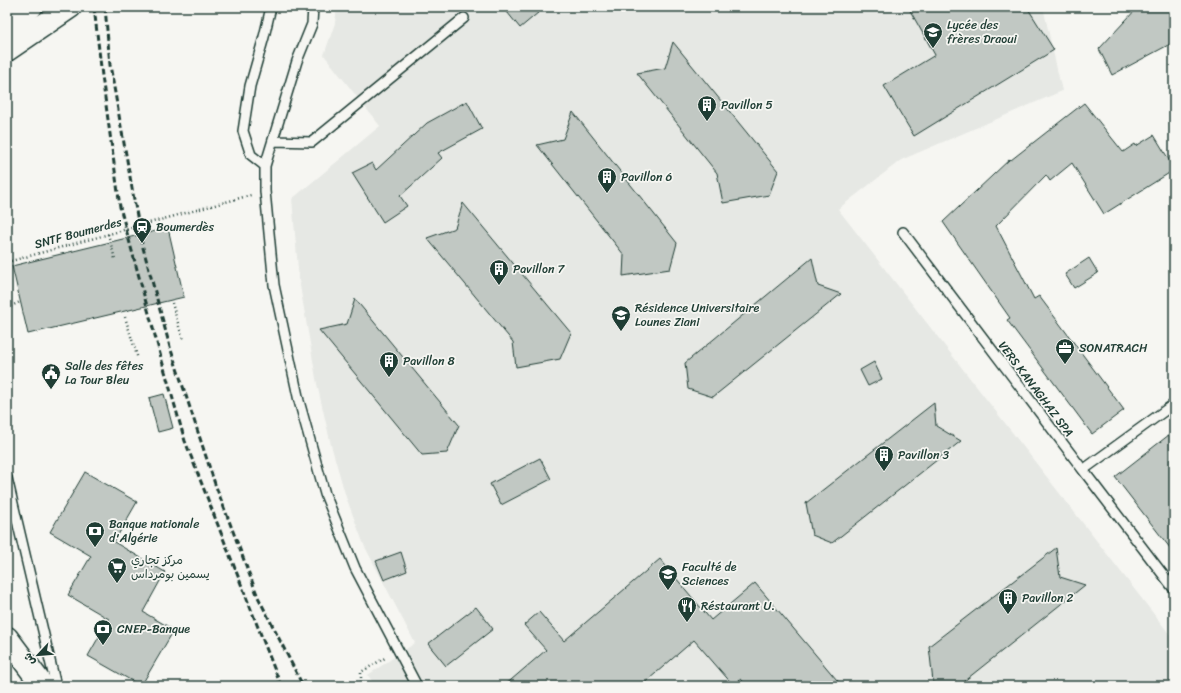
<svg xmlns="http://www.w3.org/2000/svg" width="1181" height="693" viewBox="0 0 1181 693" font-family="Sriracha,'Playpen Sans Arabic',sans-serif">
<rect width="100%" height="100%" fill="#f6f6f2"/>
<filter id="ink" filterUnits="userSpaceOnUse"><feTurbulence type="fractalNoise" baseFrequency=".025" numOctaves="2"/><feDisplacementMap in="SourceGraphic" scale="8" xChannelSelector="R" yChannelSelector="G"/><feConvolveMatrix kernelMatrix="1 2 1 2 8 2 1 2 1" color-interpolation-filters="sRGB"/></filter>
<g filter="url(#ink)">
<path fill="#e6e8e4" d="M337,7H1043L1062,91L901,160L838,209L1174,640V686H375L368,675L415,643L364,545L346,497L331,445L317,384L299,280L292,199L380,126L324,55L335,23Z"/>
<path fill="#c1c8c3" stroke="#1f3d34" d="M503,7H545L520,28Z
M908,7H1027L1054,50L914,136L884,86L935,55Z
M1138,7H1174V42L1112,75L1099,49Z
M673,42L778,171L769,195L723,203L717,173L637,73L665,68Z
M467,101L482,129L438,153L442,158L400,196L407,206L383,222L352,173L372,163L376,170L427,123Z
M1084,103L1123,152L1135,144L1136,146L1154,135L1174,168V170L1104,214L1072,163L1050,181L1046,175L996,226L1034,299L1039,296L1124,410L1092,434L1007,320L1010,318L943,222L1010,159L1011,160Z
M573,112L677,243L670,269L623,276L624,255L537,145L563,139Z
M463,203L571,333L560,359L516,367L513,342L427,238L455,228Z
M168,228L184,297L28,334L12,266Z
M812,258L818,286L841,294L713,397L688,389L685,363Z
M1089,258L1098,273L1074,288L1065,274Z
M355,299L459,425L447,453L422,455L319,330L347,324Z
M874,362L882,379L868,386L860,370Z
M164,394L173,428L158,432L149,398Z
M934,403L936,426L961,441L832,543L812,535L806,503Z
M1174,431V553L1115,477Z
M540,458L551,479L501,505L490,484Z
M85,472L137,502L114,542L165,572L143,612L174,630L141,686L88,656L109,619L68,595L91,556L50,532Z
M1056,548L1060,577L1085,585L958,686H943L933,682L929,646Z
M401,552L407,571L384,580L376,561Z
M660,559L711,620L755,583L842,686H747L741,679L733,685L694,640L641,686H504L546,650L524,625L539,612L564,641Z
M476,607L493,629L446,666L428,644Z"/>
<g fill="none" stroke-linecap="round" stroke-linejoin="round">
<defs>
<path id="lane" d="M313,7L312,24L297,61L265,166V191L274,285L299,401L325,494L355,568L417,686
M273,141L312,142L464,18
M265,166L251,155L243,131L250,86L264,37L271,7
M903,232L1083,470L1174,404
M1083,470L1174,589
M7,478L56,686"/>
<path id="secondary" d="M7,24L31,7
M7,50L70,7
M7,638L43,686"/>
</defs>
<use href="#lane" stroke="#1f3d34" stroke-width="12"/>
<use href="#secondary" stroke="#1f3d34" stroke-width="25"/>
<path stroke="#1f3d34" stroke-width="2.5" stroke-dasharray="1 3" stroke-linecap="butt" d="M211,206L251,195
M108,234L115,259
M7,262L11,261
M172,303L183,340
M7,308L20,302
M125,317L138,359
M361,686V672L385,658"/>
<use href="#lane" stroke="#f6f6f2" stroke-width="9"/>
<use href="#secondary" stroke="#f6f6f2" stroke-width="22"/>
<path stroke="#1f3d34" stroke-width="3" stroke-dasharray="6 3" stroke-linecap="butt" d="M94,7L102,76L120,207L160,354L185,441L281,686
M105,7L110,65L142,244L170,347L215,484L258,597L303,686"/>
<path stroke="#1f3d34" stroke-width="2.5" stroke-dasharray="1 3" stroke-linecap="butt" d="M11,261L211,206"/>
</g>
</g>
<defs>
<symbol id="school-pin" viewBox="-11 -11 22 30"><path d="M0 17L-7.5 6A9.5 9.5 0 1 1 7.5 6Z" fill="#1f3d34" stroke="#f6f6f2"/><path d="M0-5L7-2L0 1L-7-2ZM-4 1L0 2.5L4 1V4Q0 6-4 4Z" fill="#fff"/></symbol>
<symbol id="building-pin" viewBox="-11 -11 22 30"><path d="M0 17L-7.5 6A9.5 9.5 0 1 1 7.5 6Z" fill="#1f3d34" stroke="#f6f6f2"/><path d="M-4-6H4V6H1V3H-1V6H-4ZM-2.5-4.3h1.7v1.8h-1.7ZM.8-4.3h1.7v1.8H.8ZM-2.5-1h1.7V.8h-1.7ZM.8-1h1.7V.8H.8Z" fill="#fff"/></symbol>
<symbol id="station-pin" viewBox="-11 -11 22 30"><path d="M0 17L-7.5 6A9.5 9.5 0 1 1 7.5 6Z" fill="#1f3d34" stroke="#f6f6f2"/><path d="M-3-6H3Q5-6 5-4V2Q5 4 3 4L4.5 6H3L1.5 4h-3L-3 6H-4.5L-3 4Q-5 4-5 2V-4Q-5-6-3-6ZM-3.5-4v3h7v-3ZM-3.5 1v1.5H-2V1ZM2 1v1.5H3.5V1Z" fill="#fff"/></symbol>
<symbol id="university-pin" viewBox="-11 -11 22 30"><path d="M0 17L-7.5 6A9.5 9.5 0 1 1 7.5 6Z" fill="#1f3d34" stroke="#f6f6f2"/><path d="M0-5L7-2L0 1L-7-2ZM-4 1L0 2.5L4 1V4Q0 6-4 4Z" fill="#fff"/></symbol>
<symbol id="office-pin" viewBox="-11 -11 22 30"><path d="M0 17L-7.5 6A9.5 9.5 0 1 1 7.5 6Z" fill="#1f3d34" stroke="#f6f6f2"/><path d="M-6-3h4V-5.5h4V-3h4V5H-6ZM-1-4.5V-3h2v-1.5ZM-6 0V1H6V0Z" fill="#fff"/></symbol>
<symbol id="civic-pin" viewBox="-11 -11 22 30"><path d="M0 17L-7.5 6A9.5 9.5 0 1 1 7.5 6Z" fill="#1f3d34" stroke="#f6f6f2"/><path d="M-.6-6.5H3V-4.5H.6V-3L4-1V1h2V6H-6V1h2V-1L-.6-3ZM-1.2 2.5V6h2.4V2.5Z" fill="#fff"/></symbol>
<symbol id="bank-pin" viewBox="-11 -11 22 30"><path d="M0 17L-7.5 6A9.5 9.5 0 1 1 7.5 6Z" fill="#1f3d34" stroke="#f6f6f2"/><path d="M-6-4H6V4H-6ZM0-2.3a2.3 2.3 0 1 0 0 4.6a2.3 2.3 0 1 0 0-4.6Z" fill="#fff"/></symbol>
<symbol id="supermarket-pin" viewBox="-11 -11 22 30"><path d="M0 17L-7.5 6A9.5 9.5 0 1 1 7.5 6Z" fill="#1f3d34" stroke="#f6f6f2"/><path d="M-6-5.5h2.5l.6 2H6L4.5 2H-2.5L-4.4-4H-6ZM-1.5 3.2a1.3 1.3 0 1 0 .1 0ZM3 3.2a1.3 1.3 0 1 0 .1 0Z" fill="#fff"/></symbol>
<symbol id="restaurant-pin" viewBox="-11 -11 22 30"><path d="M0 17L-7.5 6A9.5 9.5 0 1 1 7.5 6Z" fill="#1f3d34" stroke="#f6f6f2"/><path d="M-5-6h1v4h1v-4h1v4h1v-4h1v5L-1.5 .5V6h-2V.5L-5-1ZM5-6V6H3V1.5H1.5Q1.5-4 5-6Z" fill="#fff"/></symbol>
</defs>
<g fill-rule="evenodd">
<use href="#school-pin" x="922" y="21" width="22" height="30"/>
<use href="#building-pin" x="696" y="94" width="22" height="30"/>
<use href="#building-pin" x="596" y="166" width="22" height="30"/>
<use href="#station-pin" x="131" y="216" width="22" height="30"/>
<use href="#building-pin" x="488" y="258" width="22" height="30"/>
<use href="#university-pin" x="610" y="304" width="22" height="30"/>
<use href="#office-pin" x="1054" y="337" width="22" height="30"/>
<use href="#building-pin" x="378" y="350" width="22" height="30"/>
<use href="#civic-pin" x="40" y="362" width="22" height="30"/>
<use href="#building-pin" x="873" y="444" width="22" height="30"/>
<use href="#bank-pin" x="84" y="520" width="22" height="30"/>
<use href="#supermarket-pin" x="106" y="556" width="22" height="30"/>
<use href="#university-pin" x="657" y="563" width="22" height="30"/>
<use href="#building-pin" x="997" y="587" width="22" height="30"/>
<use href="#restaurant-pin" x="676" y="595" width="22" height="30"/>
<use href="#bank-pin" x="92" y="618" width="22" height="30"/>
</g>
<g text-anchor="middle" stroke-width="3.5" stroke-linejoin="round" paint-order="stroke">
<g font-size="12" fill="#1f3d34" stroke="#f6f6f2" text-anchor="start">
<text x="947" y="29">Lycée des<tspan x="947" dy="14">frères Draoui</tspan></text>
<text x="721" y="109">Pavillon 5</text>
<text x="621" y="181">Pavillon 6</text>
<text x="156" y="231">Boumerdès</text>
<text x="513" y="273">Pavillon 7</text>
<text x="635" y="312">Résidence Universitaire<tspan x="635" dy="14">Lounes Ziani</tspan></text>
<text x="1079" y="352">SONATRACH</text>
<text x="403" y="365">Pavillon 8</text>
<text x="65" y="370">Salle des fêtes<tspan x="65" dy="14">La Tour Bleu</tspan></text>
<text x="898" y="459">Pavillon 3</text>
<text x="109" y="528">Banque nationale<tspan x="109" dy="14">d'Algérie</tspan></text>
<text x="131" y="564">مركز تجاري<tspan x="131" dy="14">يسمين بومرداس</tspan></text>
<text x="682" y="571">Faculté de<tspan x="682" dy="14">Sciences</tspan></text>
<text x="1022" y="602">Pavillon 2</text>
<text x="701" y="610">Réstaurant U.</text>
<text x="117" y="633">CNEP-Banque</text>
</g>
<g font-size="12" fill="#1f3d34" stroke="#f6f6f2">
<text transform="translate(78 233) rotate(-15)" y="4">SNTF Boumerdes</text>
<text transform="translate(1036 389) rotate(53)" y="4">VERS KANAGHAZ SPA</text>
</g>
</g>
<rect width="1181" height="693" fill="none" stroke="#f6f6f2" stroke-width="24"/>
<rect x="12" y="12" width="1157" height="669" fill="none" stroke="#1f3d34" stroke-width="1.5" filter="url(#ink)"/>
<g transform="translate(38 655) rotate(244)" stroke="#f6f6f2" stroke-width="3" paint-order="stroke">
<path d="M0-3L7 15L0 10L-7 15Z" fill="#1f3d34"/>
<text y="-6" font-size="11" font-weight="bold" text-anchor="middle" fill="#1f3d34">ش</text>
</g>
</svg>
